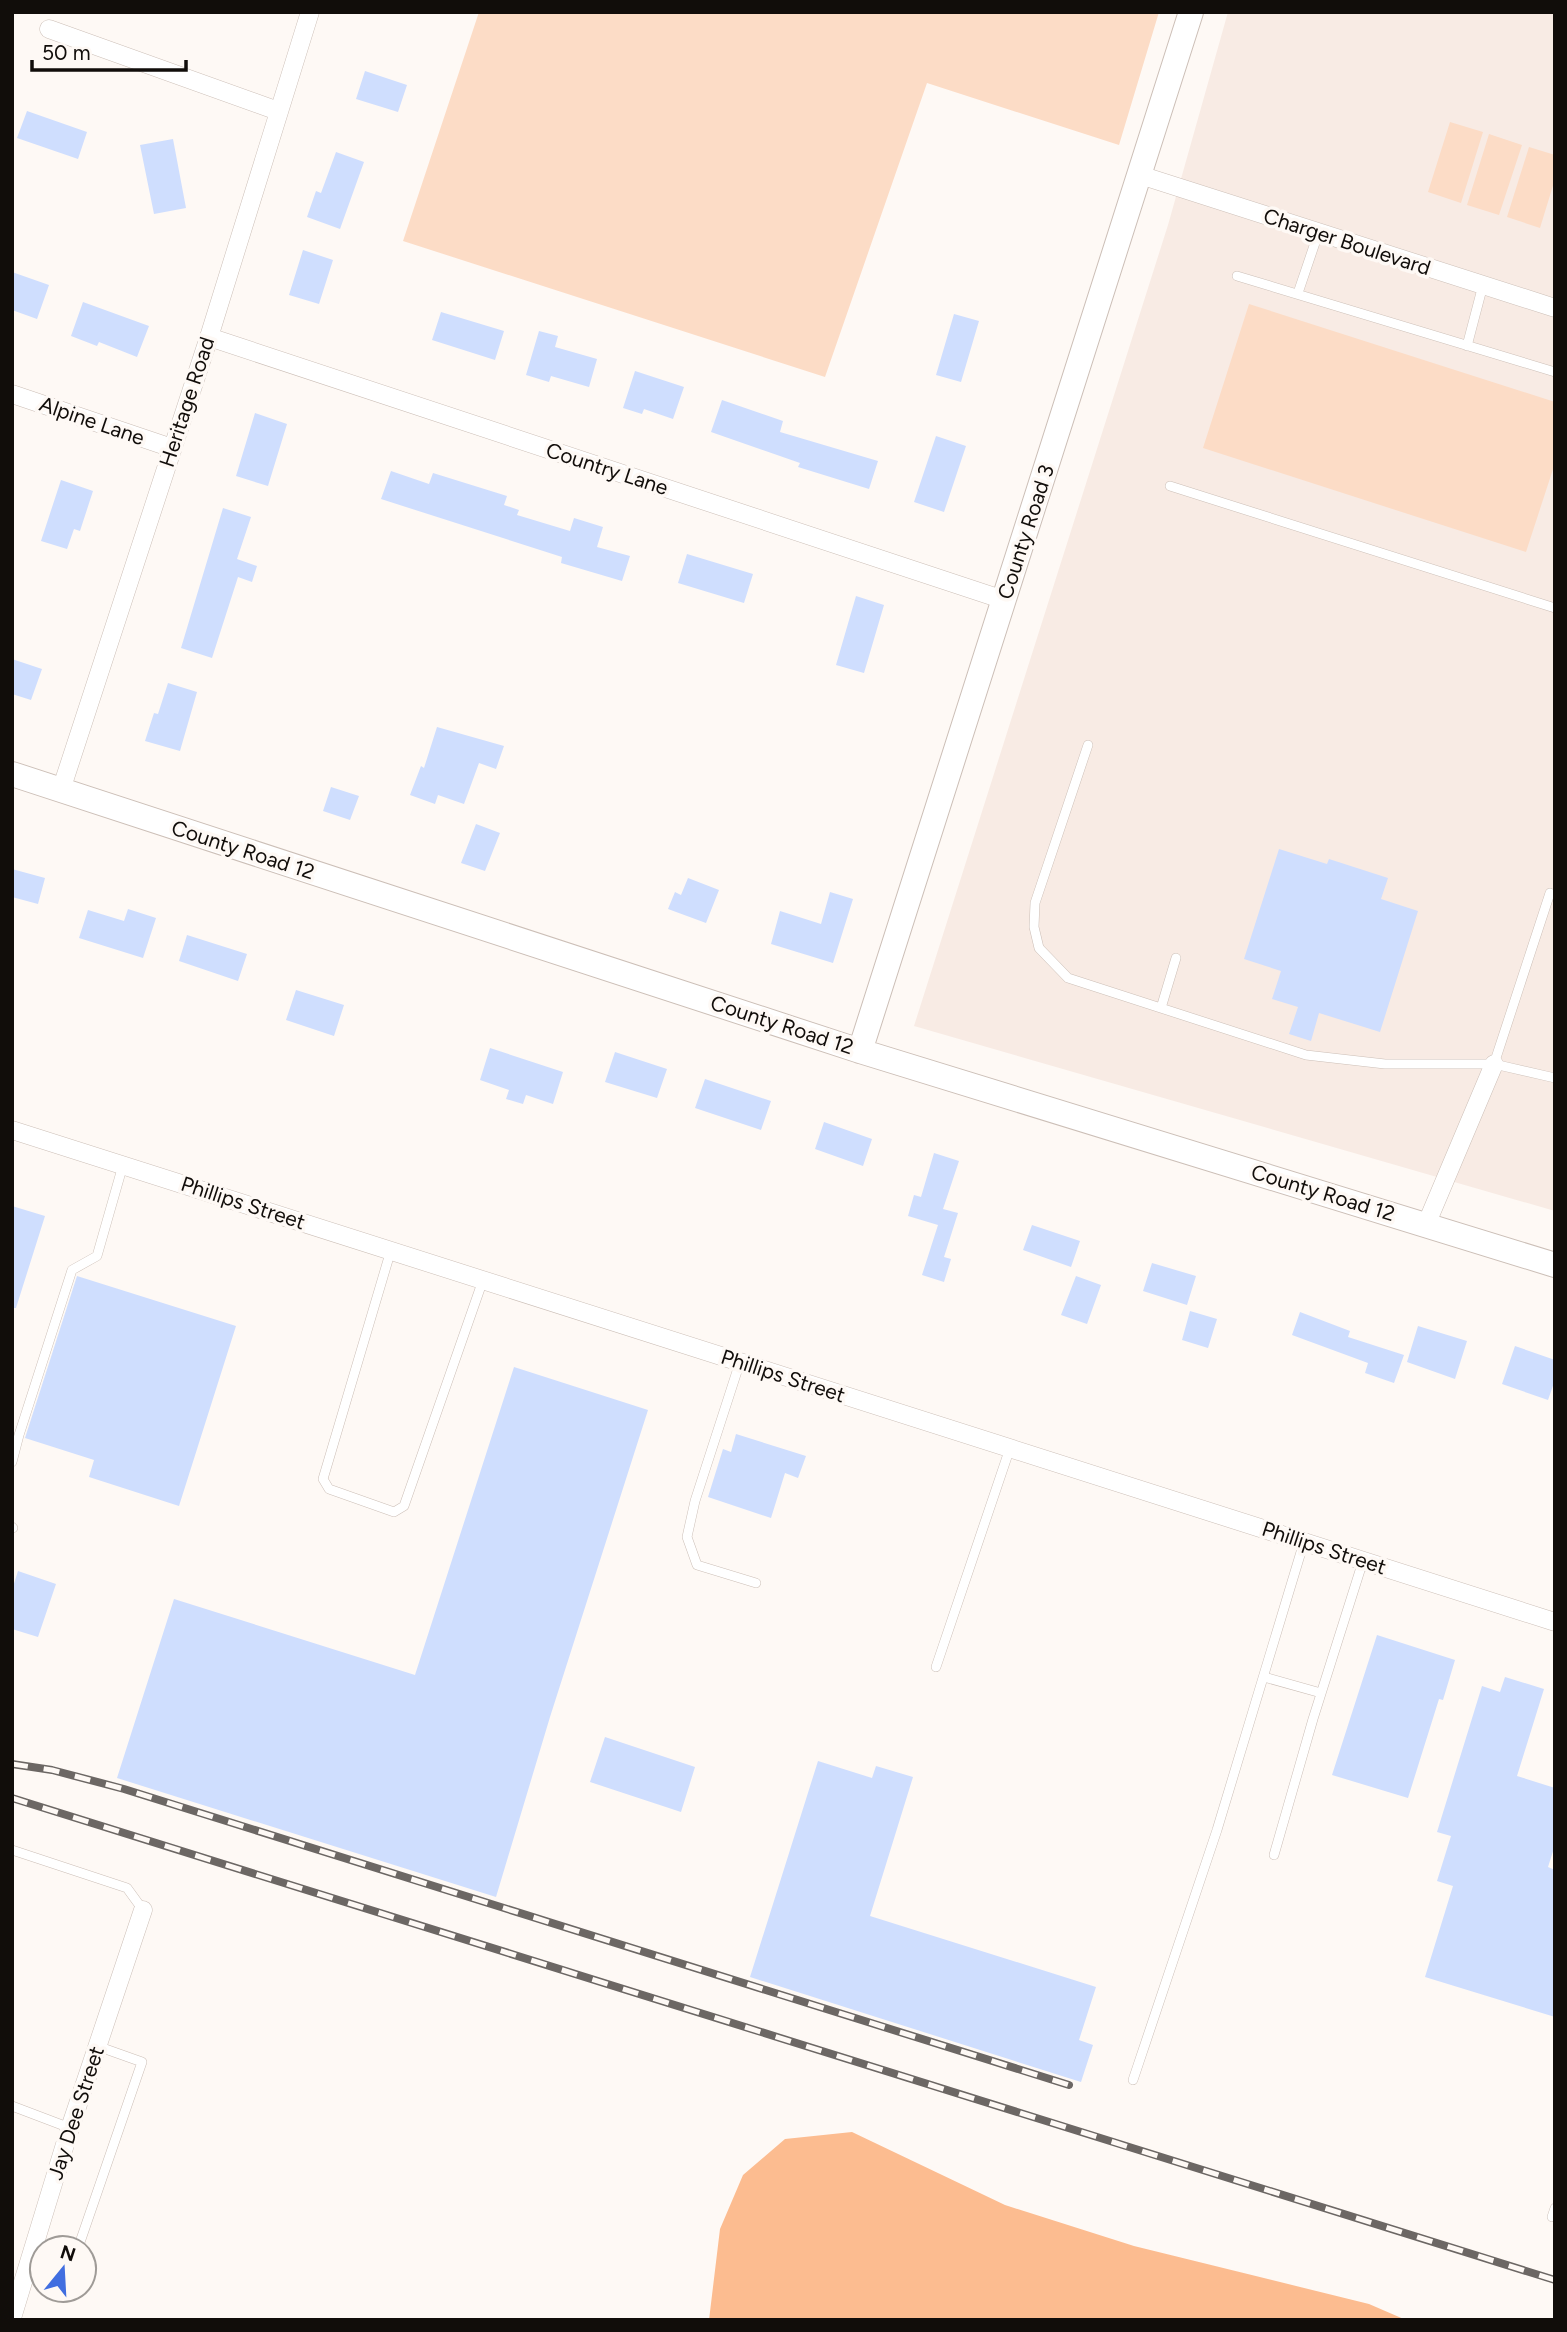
<svg xmlns="http://www.w3.org/2000/svg" width="1567" height="2332" viewBox="0 0 1567 2332" font-family="Figtree,sans-serif">
<rect width="100%" height="100%" fill="#fef9f5"/>
<path fill="#f8ebe4" d="M1228,12H1555V1211L914,1026L1168,225Z"/>
<path fill="#fcdcc6" d="M479,12H1159L1119,145L927,83L825,377L403,241Z
M1450,122L1483,132L1461,203L1428,192Z
M1489,134L1522,145L1499,215L1467,205Z
M1529,147L1555,155V179L1540,228L1507,217Z
M1249,304L1555,402V463L1526,552L1203,448Z"/>
<path fill="#fcbc90" d="M852,2132L1005,2205L1134,2246L1369,2304L1406,2320H709L720,2229L743,2175L785,2139Z"/>
<path fill="#cfdefe" d="M365,71L407,85L398,112L356,99Z
M27,111L87,132L78,159L17,138Z
M173,139L186,208L154,214L140,145Z
M336,152L364,162L340,229L307,217L316,191L321,193Z
M303,250L333,260L319,304L289,295Z
M12,272L49,285L37,319L12,310Z
M83,302L149,326L137,357L99,342L97,346L71,336Z
M441,312L504,331L495,360L432,340Z
M954,314L979,321L961,382L936,375Z
M539,331L558,336L555,347L597,359L589,387L551,376L549,382L526,375Z
M635,371L684,387L673,419L644,409L642,414L623,408Z
M722,400L783,421L780,432L878,461L869,489L798,467L800,463L711,432Z
M255,413L287,424L268,486L236,476Z
M936,436L966,446L944,512L914,502Z
M391,471L429,484L433,473L507,496L504,505L519,510L517,515L570,531L574,518L603,527L597,547L630,556L622,581L561,563L562,557L381,499Z
M61,480L93,491L80,531L74,529L67,549L41,541Z
M223,508L251,517L237,559L257,566L252,582L238,577L212,658L181,648Z
M687,554L753,574L744,603L678,583Z
M856,596L884,605L864,673L836,665Z
M12,659L42,669L31,700L12,694Z
M168,683L197,692L180,751L145,741L154,713L158,714Z
M437,727L504,746L496,769L479,763L464,804L438,795L435,804L410,795L421,766L424,768Z
M331,787L359,796L350,820L323,811Z
M476,824L500,833L485,871L461,863Z
M1279,849L1327,864L1329,859L1388,878L1381,899L1418,911L1380,1032L1319,1013L1311,1041L1289,1034L1298,1007L1272,999L1281,971L1244,959Z
M12,869L45,878L38,904L12,897Z
M688,878L719,890L706,923L668,909L675,892L681,895Z
M830,892L853,899L833,963L771,944L780,911L821,924Z
M128,909L156,918L143,958L79,938L88,910L124,921Z
M187,935L247,954L238,981L179,961Z
M296,990L344,1005L334,1036L286,1020Z
M490,1048L563,1072L553,1104L526,1095L523,1104L506,1099L509,1090L480,1080Z
M615,1052L667,1069L657,1098L605,1082Z
M705,1079L771,1101L761,1130L695,1108Z
M824,1122L872,1139L863,1166L815,1149Z
M934,1153L959,1161L943,1209L958,1213L944,1257L951,1259L944,1282L922,1275L938,1225L908,1216L914,1195L921,1197Z
M12,1206L45,1216L16,1308H12Z
M1032,1225L1080,1241L1071,1267L1023,1250Z
M1152,1263L1196,1276L1187,1305L1143,1291Z
M77,1276L236,1326L179,1506L89,1477L94,1460L25,1438Z
M1076,1276L1101,1285L1087,1324L1061,1315Z
M1190,1311L1217,1319L1208,1348L1182,1340Z
M1300,1312L1350,1331L1348,1337L1404,1355L1394,1383L1365,1373L1368,1363L1292,1335Z
M1418,1326L1467,1341L1455,1379L1407,1362Z
M1515,1346L1555,1360V1380L1548,1400L1502,1384Z
M514,1367L648,1410L550,1717L496,1897L117,1778L174,1599L415,1675Z
M736,1434L806,1456L798,1478L785,1473L771,1518L708,1497L723,1449L731,1452Z
M18,1571L56,1584L38,1637L12,1629V1590Z
M1377,1635L1455,1660L1443,1700L1439,1699L1408,1798L1332,1775Z
M1505,1677L1544,1689L1517,1776L1555,1788V1845L1548,1867L1555,1870V2017L1425,1977L1453,1886L1437,1881L1451,1836L1437,1832L1482,1686L1500,1692Z
M605,1737L695,1767L681,1812L590,1782Z
M818,1761L872,1778L876,1766L913,1777L870,1916L1096,1987L1079,2040L1093,2045L1081,2082L750,1977Z"/>
<g fill="none" stroke-linecap="round" stroke-linejoin="round">
<defs>
<path id="lane" d="M1237,276L1555,372
M1298,293L1319,231
M1467,346L1483,285
M1170,486L1555,608
M1088,745L1035,903L1034,927L1039,948L1068,978L1306,1055L1385,1064H1494L1555,1078
M1161,1008L1176,958
M1494,1064L1550,893
M391,1250L323,1479L329,1489L394,1512L404,1506L483,1280
M740,1362L695,1501L687,1537L697,1565L756,1583
M12,1462L19,1435L72,1270L97,1256L123,1165
M12,1527L13,1528
M936,1667L1010,1448
M1264,1677L1321,1693
M12,1850L127,1888L143,1910
M1274,1855L1313,1719L1363,1561
M1133,2080L1217,1830L1304,1542
M12,2106L70,2128
M1552,2217L1555,2208
M78,2248L142,2062L97,2046"/>
<path id="street" d="M49,29L278,111
M1140,175L1555,308
M209,337L1004,600
M12,394L172,448
M61,790L209,337L310,12
M12,1130L1555,1622
M1426,1225L1494,1064
M12,2318L70,2128L143,1910"/>
<path id="secondary" d="M12,774L860,1051L1555,1265
M860,1051L1191,12"/>
</defs>
<use href="#lane" stroke="#ccbfb7" stroke-width="10"/>
<use href="#street" stroke="#ccbfb7" stroke-width="19"/>
<use href="#secondary" stroke="#ccbfb7" stroke-width="26"/>
<use href="#lane" stroke="#fff" stroke-width="9"/>
<use href="#street" stroke="#fff" stroke-width="18"/>
<use href="#secondary" stroke="#fff" stroke-width="24"/>
<defs>
<path id="rail" d="M12,1764L52,1770L124,1789L1069,2085
M12,1798L1555,2280"/>
</defs>
<use href="#rail" stroke="#6c6764" stroke-width="8"/>
<use href="#rail" stroke="#fef9f5" stroke-width="5" stroke-dasharray="16" stroke-linecap="butt"/>
</g>
<g text-anchor="middle" stroke-width="7" stroke-linejoin="round" paint-order="stroke">
<g font-size="21" fill="#110d0a" stroke="#fef9f5">
<text transform="translate(1347 242) rotate(18)" y="7">Charger Boulevard</text>
<text transform="translate(187 402) rotate(-72)" y="7">Heritage Road</text>
<text transform="translate(92 421) rotate(19)" y="7">Alpine Lane</text>
<text transform="translate(607 469) rotate(18)" y="7">Country Lane</text>
<text transform="translate(1026 532) rotate(-72)" y="7">County Road 3</text>
<text transform="translate(243 850) rotate(18)" y="7">County Road 12</text>
<text transform="translate(782 1025) rotate(18)" y="7">County Road 12</text>
<text transform="translate(1323 1193) rotate(17)" y="7">County Road 12</text>
<text transform="translate(243 1203) rotate(18)" y="7">Phillips Street</text>
<text transform="translate(783 1376) rotate(18)" y="7">Phillips Street</text>
<text transform="translate(1324 1548) rotate(18)" y="7">Phillips Street</text>
<text transform="translate(76 2113) rotate(-72)" y="7">Jay Dee Street</text>
</g>
</g>
<rect width="1567" height="2332" fill="none" stroke="#110d0a" stroke-width="28"/>
<g transform="translate(63 2269) rotate(18)"><circle r="33" fill="#fef9f5" stroke="#9f9b97" stroke-width="2"/>
<path d="M0-5L12 26L0 18L-12 26Z" fill="#416ee0"/>
<text y="-10" font-size="19" font-weight="bold" text-anchor="middle" fill="#110d0a">N</text>
</g>
<path d="M32 60v10h154v-10" fill="none" stroke="#110d0a" stroke-width="3.5"/>
<text x="42" y="60" font-size="21" fill="#110d0a" stroke="#fef9f5" stroke-width="5" paint-order="stroke">50 m</text>
</svg>
